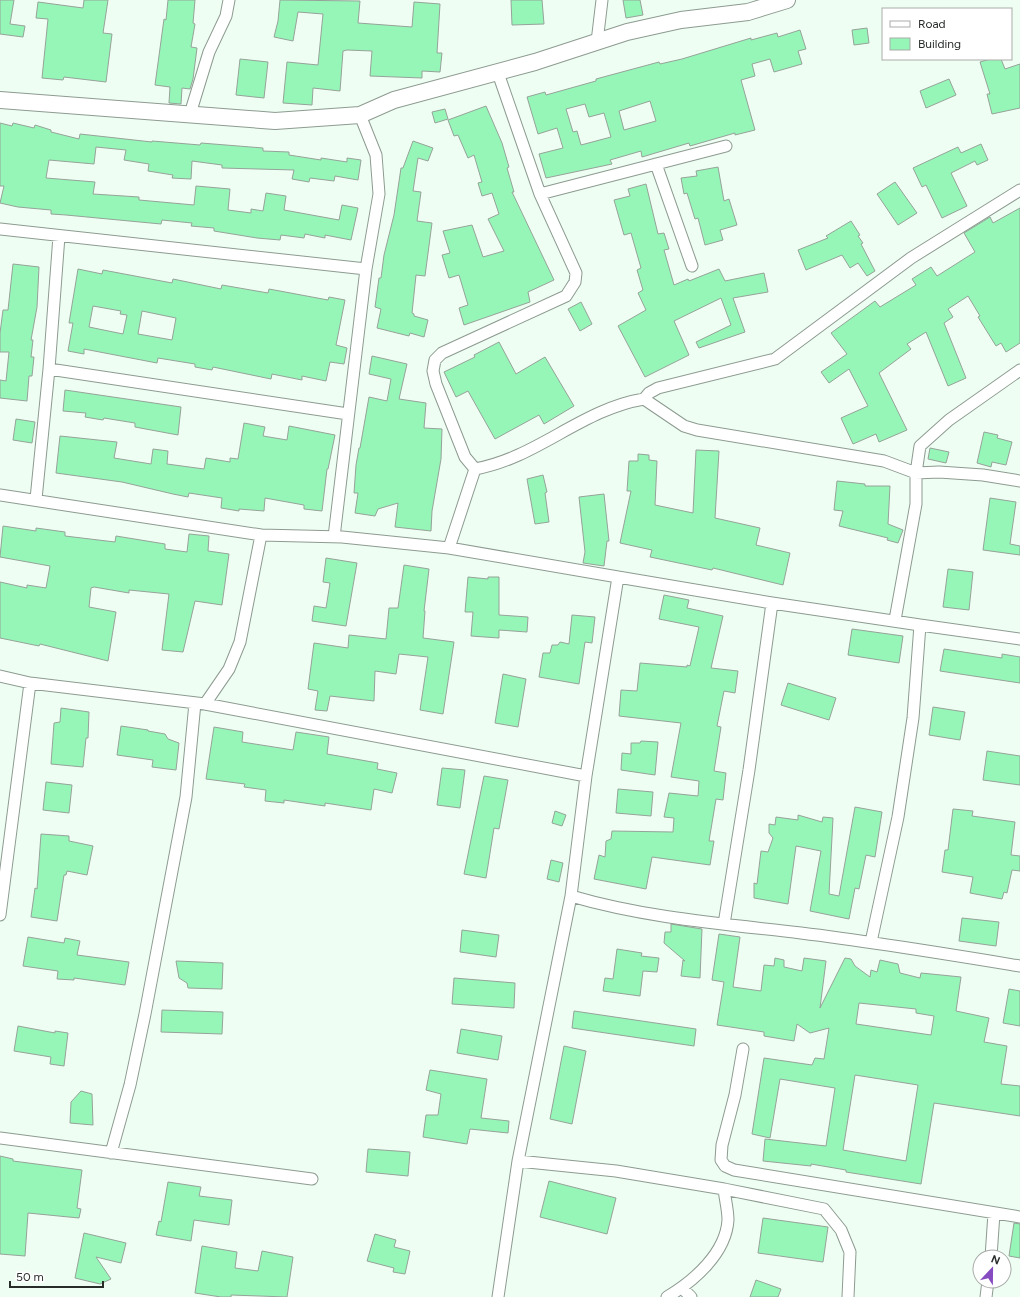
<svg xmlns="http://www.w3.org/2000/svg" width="1020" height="1297" viewBox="0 0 1020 1297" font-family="Figtree,sans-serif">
<rect width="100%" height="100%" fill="#effef3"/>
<path fill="#96f6b8" stroke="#95a399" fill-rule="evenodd" d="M0,0H14L10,24L25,26L23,37L0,34Z
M84,0H108L103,33L112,34L106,82L64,77L63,80L42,78L48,19L36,18L38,2L83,8Z
M168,0H195L193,23L195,24L191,47L197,48L193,79L190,89L182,88L181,104L169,103L170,87L155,85L164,19L166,20Z
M280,0L360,1L358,23L412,27L414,2L440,4L437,53H442L440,72L422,71V78L370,76L372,51L347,50L343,51L340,91L313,88L312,105L283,103L287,62L318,65L323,14L298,12L293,41L274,37L278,21Z
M511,0H542L544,24L512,25Z
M623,0H640L643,15L626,18Z
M867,28L869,43L854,45L852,30Z
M800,30L806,49L798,51L802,64L774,72L770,59L752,64L755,76L741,80L755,130L735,135V133L690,146L689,143L642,157L641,151L610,160L612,164L546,178L539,154L563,148L557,128L538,134L527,97L545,92L546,95L596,81V79L659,62L660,64L682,59L751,38V40L777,33L778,37ZM650,101L656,121L624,130L619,111ZM585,104L589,117L604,113L611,137L581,145L577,131L573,132L566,109Z
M240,59L268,62L264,98L236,95Z
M990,59H1001L1005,69L1020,64V108L992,114L987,94H990L980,62Z
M949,79L956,95L926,108L920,91Z
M486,106L502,143L509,167L507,168L514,192H512L554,280L528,292L530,302L464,325L459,308L468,305L459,275L449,278L442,255L450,253L443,231L472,225L483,257L504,251L488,219L499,214L492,193L482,196L478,183L482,182L474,155L468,158L458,135L454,136L448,120Z
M445,109L448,119L435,123L432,112Z
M0,123L12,126L13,123L34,128L35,125L51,130V132L79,139L80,134L152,142V141L200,145L201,143L263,148V151L289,152V155L321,160V158L347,162V158L361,160L358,180L335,176L334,181L310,178L309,182L292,179L294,170L222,168V165L192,161L191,179L172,178L173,175L148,171L149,164L124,160L126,150L96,147L94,164L49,160L46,178L95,182L93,194L139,197V200L194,205L196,186L230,189L228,210L251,213V209L263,211L266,193L286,196L284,210L339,220L342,205L358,208L351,240L325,235V238L305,234L304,238L281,235L280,240L257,238L214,231V228L191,226L192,223L162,220L161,224L66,215L51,214V210L18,207L0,203L4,186H0Z
M413,141L433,148L428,161L418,158L413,191L421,192L417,221L432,223L425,276L416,275L412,313L414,314V316L428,320L424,337L410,333L409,336L377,328L381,309L375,307L379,278H381L384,255L394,215L401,168H403Z
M981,144L988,160L977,165L975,161L951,173L967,206L942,218L926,185L922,187L913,168L958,147L961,153Z
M718,167L724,201L729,199L737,225L720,230L723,240L705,245L698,218L695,219L687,193L684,194L681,178L697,176L696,171Z
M895,182L917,213L898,225L877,194Z
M646,184L658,234L664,233L669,249L664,250L674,285L688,279L689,281L719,269L725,281L764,273L768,292L733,298L745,332L699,348L696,342L731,325L721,298L674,321L689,355L645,377L618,326L646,310L638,293L643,290L637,270L641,268L631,233L624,235L614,200L630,196L628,189Z
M1020,208V343L1006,352L1001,343L996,346L978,317L980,316L968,296L948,309L953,317L944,323L966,378L948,386L926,332L907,344L911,349L879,373L907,430L879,442L876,434L853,444L841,418L868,406L849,369L829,383L821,372L847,354L831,333L875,301L880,307L916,285L912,279L931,267L937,276L975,252L964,233L990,217L993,223Z
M851,221L860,235L858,236L863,243L861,244L875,271L867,276L858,263L850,268L842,255L806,270L798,250L828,238L826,236Z
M13,264L39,267L37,307L31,340H33L31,357H34L32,376H29L27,401L0,398V380L6,381L9,352H0V333L3,310H8Z
M78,269L102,274L103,270L172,283L173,279L221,289L222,285L268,293L269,289L328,300L329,297L345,300L336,345L347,348L344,364L330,362L326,381L302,376V380L272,374L271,379L213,367L212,370L195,367V364L158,358L157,363L84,349V354L68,351L73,323H69ZM93,306L121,311L120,314L127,315L123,334L89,327ZM142,311L176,318L172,340L138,334Z
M581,302L592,324L580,331L568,309Z
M499,342L516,374L545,357L574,406L544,424L539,415L495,439L468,391L456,397L444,372L475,357L474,355Z
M372,356L407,364L399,399L426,403L424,428L442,429L441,459L432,511L431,531L395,527L398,503L378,509L375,516L355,513L358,493H354L356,465L359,448H360L369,397L387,401L391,379L369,374Z
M65,390L181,407L178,435L135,427V423L104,418L103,420L85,417L86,413L63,411Z
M16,419L35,422L32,443L13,440Z
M244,423L265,427L263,436L287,440L289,426L335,435L328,469H327L322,511L304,509V505L265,498L264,511L239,509V511L221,508L222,498L189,493L188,497L173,494L122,482L56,473L60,436L117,442L114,458L151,464L153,449L168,451L167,464L204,469L206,458L230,462V458L238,459Z
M984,432L998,435L997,438L1012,442L1006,465L992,462L991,467L977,463Z
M930,448L949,452L946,463L928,459Z
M696,450L719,451L715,518L760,528L756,545L790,553L783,585L713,568L712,570L650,557L652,550L620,543L631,491H627L629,461H638V454L649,455V460L657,461L655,505L693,513Z
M543,475L547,492L545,493L549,522L535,524L527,479Z
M837,481L865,484V486H890L888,524L903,530L898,543L887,540L888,538L839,526L843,511L834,510Z
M604,494L609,541H607L604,566L583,563L585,552L579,497Z
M990,498L1016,502L1010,544L1020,546V555L983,550Z
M3,526L36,531V528L65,532V536L115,542L116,536L165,544V549L187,552L189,534L209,536L208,551L229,554L222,605L195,601L183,652L162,650L169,594L129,590V593L94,587L91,588L89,607L116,612L108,661L40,644L39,646L0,638V582L27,588V585L46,588L50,566L0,557Z
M326,558L357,563L346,626L312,621L314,606L326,608L330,583L323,582Z
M404,565L429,569L424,611H425L423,638L454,642L443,714L420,710L428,657L399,654L396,674L375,671L374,701L330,696L327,711L315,710L318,691L308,689L314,643L348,648L349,635L386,639L389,608H398Z
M948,569L973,572L969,610L943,607Z
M468,577L488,579V577H499V615L528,617L527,632L499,630V638L471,636L473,612H465Z
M664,595L689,600L687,608L723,616L711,668L738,671L735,693L724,691L717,726L721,727L714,771L726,773L723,800L716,799L709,841H714L710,865L652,857L646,889L594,879L599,855L605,857L606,841L611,839L612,831L673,832L674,818L664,817L669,793L698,796L699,781L671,777L681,723L619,716L621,690L637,691L640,663L687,667V665L690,666L699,627L659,619Z
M572,615L595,617L592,643L585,642L579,684L539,677L543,653H550L552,645H558L560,642L569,644Z
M852,629L903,636L899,663L848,655Z
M944,649L1002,658V654L1020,657V683L940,671Z
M503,674L526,679L518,727L495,723Z
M788,683L836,698L829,720L781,705Z
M933,707L965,712L960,740L929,735Z
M61,708L89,712L88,738H86L83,767L51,764L54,723L60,722Z
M121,726L148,730V731L165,734L168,739L179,743L176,770L152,767L153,760L117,755Z
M214,727L243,732L242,742L293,750L296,732L329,737L327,754L378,763L377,769L397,773L392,793L374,789L371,810L325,803V806L284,800V803L265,801L266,790L244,787L245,784L206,779Z
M641,741L658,742L655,775L621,770L622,753L631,754V743H640Z
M987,751L1020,756V785L983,780Z
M442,768L465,770L460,808L437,805Z
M484,776L508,780L499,829L494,828L486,878L464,874Z
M46,782L72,785L69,813L43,810Z
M618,789L653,792L651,816L616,813Z
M855,807L882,812L875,857L866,855L859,889L855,888L849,919L810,911L821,851L796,846L788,904L754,898V883L757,884L761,851L768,852L773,838L769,833V824L775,825L776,817L798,820V815L822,822L823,817L833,818L829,894L839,896Z
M953,809L973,811L972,816L1015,822L1011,855L1020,856V871L1012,870L1007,893L1004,892L1002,899L970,893L973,877L942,872L945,850H948Z
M555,811L566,815L562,826L552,823Z
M41,834L69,836V841L93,846L87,875L67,871L66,875H64L57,921L31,917L35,888L37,889Z
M551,860L563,863L559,882L547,879Z
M962,918L999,922L996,946L959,941Z
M671,924L702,929L700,978L681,976L683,960L685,961L664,943L665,932H671Z
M462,930L499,935L496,957L460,952Z
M719,934L740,937L733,987L761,991L764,965L774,966L775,958L784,960V967L802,971L804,958L826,961L820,1008L845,958L851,959L855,966L870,977L871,970L877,972L880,960L898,964L900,973L920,978L921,973L961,977L956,1011L989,1018L984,1042L1007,1046L1001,1084L1020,1086V1116L934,1103L921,1184L846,1172V1170L811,1164V1166L763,1161L765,1139L826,1146L835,1088L780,1079L770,1138L752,1134L764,1058L812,1065L815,1058L824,1059L829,1028L810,1033L797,1024L794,1041L764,1036V1032L717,1025L724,982L712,980ZM859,1003L916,1009V1013L934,1016L931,1035L856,1024ZM855,1075L918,1085L906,1161L843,1150Z
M28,937L64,943L65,938L80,941L77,955L129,962L125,985L74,978V980L57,979L58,971L23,966Z
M617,949L642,953L641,956L659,958L657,972L643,971L640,996L603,991L605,978L613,979Z
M176,961L223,963L222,989L188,988L187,983L179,978Z
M454,978L515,983L514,1008L452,1004Z
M1009,989L1020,991V1026L1003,1023Z
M162,1010L223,1012L222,1034L161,1032Z
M574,1011L696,1029L694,1046L572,1028Z
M18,1026L55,1033V1031L68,1033L64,1066L50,1064L51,1057L14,1051Z
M461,1029L502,1036L498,1060L457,1053Z
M564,1046L586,1051L572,1124L550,1119Z
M430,1070L487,1079L481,1118L509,1121L508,1133L470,1129L467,1144L423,1137L426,1115H438L441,1094L426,1090Z
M81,1091L92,1094L93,1125L70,1123L71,1102Z
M368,1149L410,1152L408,1176L366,1172Z
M0,1156L13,1159V1161L82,1170L77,1208L81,1209L79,1218L28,1213L25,1256L0,1254Z
M549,1181L616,1198L607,1234L540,1217Z
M168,1182L201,1187L199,1196L232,1200L229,1225L194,1220L191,1241L156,1235L159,1221L161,1222Z
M763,1218L828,1227L823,1262L758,1253Z
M1014,1223L1020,1224V1258L1009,1256Z
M84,1233L126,1243L121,1263L96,1257L111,1279L100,1284L75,1278Z
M375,1234L396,1240L394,1247L410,1251L405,1274L393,1272L394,1268L367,1261Z
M202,1246L237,1252L235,1268L258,1271L262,1251L293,1257L287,1297L231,1295V1297H221L195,1293Z
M756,1280L781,1289L778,1297H750Z"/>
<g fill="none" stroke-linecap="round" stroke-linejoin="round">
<defs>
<path id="street" d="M597,42L602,0
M190,114L209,52L226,16L229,0
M656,164L692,266
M540,194L726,146
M0,229L366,269
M59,236L49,369L348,414
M644,399L649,393L658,388L775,359L911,258L1020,190
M475,469C537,458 582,409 644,399L684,426L697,430L884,461L916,473L939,472L983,475L1020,481
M475,469L465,457L436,384L433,371L435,360L442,353L566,296L575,282L576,273L540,194L498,73
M0,495L261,535L342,537L449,548L618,577L586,776L571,896L518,1161L498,1297
M36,499L49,369
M334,537L366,269L379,194L376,155L360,115
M449,548L475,469
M618,577L772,603L920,625L913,718L898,817L871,942
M895,620L916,504V473L920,446L949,420L1020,370
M920,625L1020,639
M0,676L30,683L205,704L586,776
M205,704L229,669L240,642L261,535
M571,896C646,918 725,924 801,933C875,942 947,954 1020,966
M0,915L30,683
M724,924L749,770L772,603
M743,1049L735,1095L722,1145L721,1160L725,1166L734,1170L1020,1217
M0,1138L312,1179
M111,1153L130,1085L145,1014L186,797L195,703
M518,1161L616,1171L724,1189L824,1209L841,1230L850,1252L848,1297
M991,1257L994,1213
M682,1288L691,1297
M667,1297C694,1281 726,1253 728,1220C728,1210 725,1199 724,1189
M986,1297L988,1281"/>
<path id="secondary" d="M0,100L275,121L360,115L394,100L535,62L627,32L681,20L748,12L787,0"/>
</defs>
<use href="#street" stroke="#8d9b91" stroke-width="13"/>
<use href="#secondary" stroke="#8d9b91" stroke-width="18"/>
<use href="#street" stroke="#fff" stroke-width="11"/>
<use href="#secondary" stroke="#fff" stroke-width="16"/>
</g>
<rect x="882" y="8" width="130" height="52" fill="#ffffff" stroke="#a9aba9"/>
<rect x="890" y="21" width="20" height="6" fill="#ffffff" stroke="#a9aba9"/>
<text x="918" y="28" font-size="12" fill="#282d29">Road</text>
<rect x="890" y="38" width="20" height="12" fill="#96f6b8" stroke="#a9aba9"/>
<text x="918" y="48" font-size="12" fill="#282d29">Building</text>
<g transform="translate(992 1269) rotate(22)"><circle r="19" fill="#ffffff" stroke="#a9aba9"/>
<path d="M0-3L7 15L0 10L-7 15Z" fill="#874bc1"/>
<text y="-6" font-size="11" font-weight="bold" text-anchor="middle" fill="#282d29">N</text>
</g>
<path d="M10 1281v6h93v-6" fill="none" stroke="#282d29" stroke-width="2"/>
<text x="16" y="1281" font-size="12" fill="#282d29" stroke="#ffffff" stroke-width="3" paint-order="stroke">50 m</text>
</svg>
